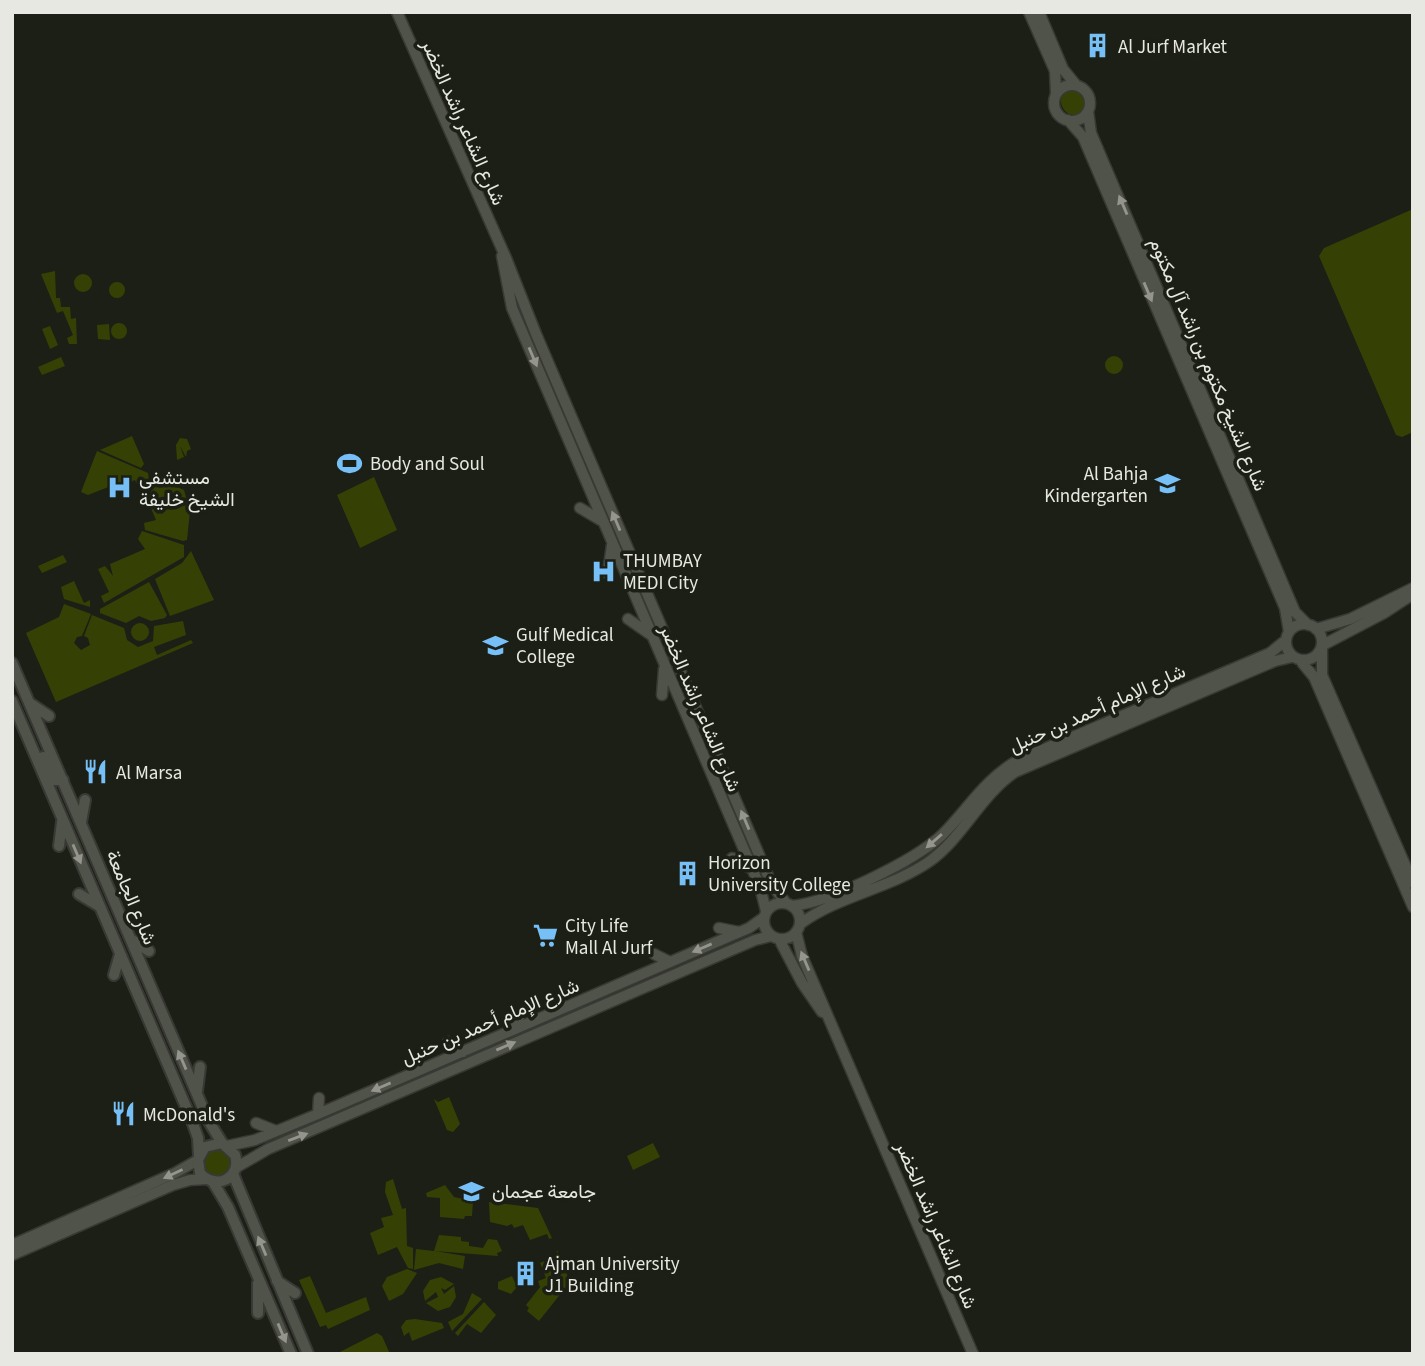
<svg xmlns="http://www.w3.org/2000/svg" width="1425" height="1366" viewBox="0 0 1425 1366" font-family="'Source Sans 3',Vazirmatn,sans-serif">
<rect width="100%" height="100%" fill="#1c1f15"/>
<path fill="#354005" d="M1061 101a14 14 0 1 1 28 0a14 14 0 1 1-28 0Z
M1413,209V432L1402,437L1396,435L1319,256L1324,248Z
M55,271L56,298H60L61,307H70L71,319L76,318L77,344H69L67,338L73,335L63,311L57,313L41,274Z
M74 283a9 9 0 1 1 18 0a9 9 0 1 1-18 0Z
M109 290a8 8 0 1 1 16 0a8 8 0 1 1-16 0Z
M111 331a8 8 0 1 1 16 0a8 8 0 1 1-16 0Z
M109,324L110,340L98,339L97,325Z
M50,326L58,345L50,349L42,329Z
M1105 365a9 9 0 1 1 18 0a9 9 0 1 1-18 0Z
M61,357L65,366L42,375L38,367Z
M132,436L144,464L141,468L100,450Z
M180,438L187,439L191,449L187,451L186,457L180,446L184,457L177,460L176,445Z
M97,451L148,473L151,499V475L184,490L190,511L187,540L183,541L145,530L144,523L156,520L142,487L139,488L135,480L128,483L126,480L88,495L81,492Z
M374,477L397,530L360,548L337,495Z
M142,531L184,545V557L104,603L101,596L109,592L98,569L105,566L113,576L110,564L145,549L138,539Z
M191,551L214,600L170,616L155,579L182,563Z
M63,555L67,562L42,573L38,566Z
M74,581L84,603L90,600V607L64,599L61,587Z
M149,582L167,615L165,618L151,621L139,616L126,623L100,613V609Z
M64,604L91,614L82,636L77,637L74,643L81,650L90,645L88,638L84,636L92,615L124,628L127,640L138,647L153,641L154,626L183,621L186,635L154,647L157,655L191,640L193,643L56,702L26,633L59,617Z
M131 632a9 9 0 1 1 18 0a9 9 0 1 1-18 0Z
M449,1097L460,1124L453,1132L447,1130L434,1099L438,1102Z
M653,1143L660,1157L633,1170L627,1156Z
M225,1147L235,1165L223,1179L205,1174L203,1153Z
M393,1179L402,1209L406,1208L407,1246L413,1248V1269L408,1268L397,1247L378,1255L370,1233L384,1227L381,1218L393,1215L385,1192L386,1182Z
M445,1185L454,1197L473,1201L472,1216H465L464,1219L440,1217V1198L427,1197L426,1193Z
M489,1202L538,1208L552,1238L549,1239L547,1234L530,1240L523,1225L514,1228L512,1224L507,1226L490,1222Z
M439,1235L461,1237V1241L469,1242V1246L483,1248L488,1239L497,1240L502,1251L497,1253L498,1256L435,1251L465,1256L463,1269L439,1263L414,1270L416,1249L434,1251Z
M557,1250L570,1282L539,1321L527,1311L529,1308L526,1305L540,1287L538,1281L546,1278L540,1263L556,1256Z
M407,1269L417,1273L403,1294L389,1301L382,1286L387,1277Z
M310,1276L326,1313L366,1297L370,1310L328,1329L326,1325L320,1327L299,1280Z
M512,1276L517,1287L511,1294L498,1289V1282Z
M441,1277L454,1284L445,1290L441,1288L444,1294L454,1286L456,1297L450,1307L438,1311L426,1303L438,1297L436,1292L425,1301L423,1291L430,1280Z
M472,1293L482,1299L452,1331L448,1322L463,1314Z
M484,1302L496,1315L481,1333L467,1324L458,1336L455,1333Z
M415,1319L442,1323L444,1328L412,1341L409,1332L404,1336L401,1327L406,1320Z
M377,1333L382,1336L390,1354H336Z"/>
<g fill="none" stroke-linecap="round" stroke-linejoin="round">
<defs>
<path id="tertiary" d="M397,12L506,258L536,334L772,885L786,903
M1029,12L1055,71L1056,93
M1039,12L1063,69L1076,85
M1054 103a18 18 0 1 1 36 0a18 18 0 1 1-36 0Z
M1088,111L1091,133L1295,612L1308,625
M1068,120L1083,137L1285,608L1289,632
M502,256L512,308L760,887L766,911
M580,508L602,521
M608,573L612,545
M628,619L651,635
M1286 642a18 18 0 1 1 36 0a18 18 0 1 1-36 0Z
M1316,629L1350,619L1413,588
M1323,645L1384,613L1413,594
M1322,649V675L1413,883
M1300,660L1314,677L1413,907
M662,695L664,669
M732,858L752,869
M764 921a18 18 0 1 1 36 0a18 18 0 1 1-36 0Z
M792,906C830,902 914,861 942,835C970,807 982,782 1018,760L1270,653L1286,640
M800,924C839,895 890,889 930,861C964,836 980,796 1015,772L1275,661L1292,657
M719,928L739,932
M796,932L802,956L973,1354
M779,939L802,983L822,1012
M654,954L670,962
M512,1030L521,1013
M448,1042L463,1052
M318,1114L319,1098
M256,1123L276,1131
M227,1146L255,1140L318,1114L749,928L763,918
M237,1167L268,1149L755,940L771,936
M12,1245L175,1173L198,1160
M12,1255L173,1185L190,1180L207,1179"/>
<path id="secondary" d="M12,663L208,1120L222,1143L235,1155C242,1178 216,1191 200,1173L198,1160L205,1147L222,1143
M12,701L192,1121L198,1138L199,1156
M31,704L49,716
M43,757L54,780H63
M81,822L85,800
M59,846L62,822
M79,894L99,906
M132,940L149,951
M114,975L120,954
M197,1091L200,1067
M233,1174L308,1354
M213,1182L228,1207L291,1354
M277,1281L295,1293
M258,1283V1313"/>
</defs>
<use href="#tertiary" stroke="#383934" stroke-width="13"/>
<use href="#secondary" stroke="#383934" stroke-width="14"/>
<use href="#tertiary" stroke="#505349" stroke-width="10"/>
<use href="#secondary" stroke="#505349" stroke-width="10"/>
</g>
<defs><path id="oneway-solid" d="M-6-.8H1V-3.2L6.5 0L1 3.2V.8H-6Z" transform="scale(1.75)"/></defs>
<g fill="#94968d">
<use href="#oneway-solid" transform="translate(1123 205) rotate(-113)"/>
<use href="#oneway-solid" transform="translate(1148 292) rotate(67)"/>
<use href="#oneway-solid" transform="translate(533 357) rotate(67)"/>
<use href="#oneway-solid" transform="translate(616 521) rotate(-113)"/>
<use href="#oneway-solid" transform="translate(745 820) rotate(-113)"/>
<use href="#oneway-solid" transform="translate(934 841) rotate(139)"/>
<use href="#oneway-solid" transform="translate(77 854) rotate(67)"/>
<use href="#oneway-solid" transform="translate(702 948) rotate(157)"/>
<use href="#oneway-solid" transform="translate(805 961) rotate(-113)"/>
<use href="#oneway-solid" transform="translate(506 1046) rotate(-23)"/>
<use href="#oneway-solid" transform="translate(182 1060) rotate(-113)"/>
<use href="#oneway-solid" transform="translate(381 1087) rotate(157)"/>
<use href="#oneway-solid" transform="translate(298 1137) rotate(-21)"/>
<use href="#oneway-solid" transform="translate(173 1174) rotate(155)"/>
<use href="#oneway-solid" transform="translate(262 1246) rotate(-113)"/>
<use href="#oneway-solid" transform="translate(282 1333) rotate(67)"/>
</g>
<defs>
<symbol id="building-bare" viewBox="-9 -9 18 18"><path d="M-4-6H4V6H1V3H-1V6H-4ZM-2.5-4.3h1.7v1.8h-1.7ZM.8-4.3h1.7v1.8H.8ZM-2.5-1h1.7V.8h-1.7ZM.8-1h1.7V.8H.8Z" fill="#77bff7" stroke="#1c1f15" stroke-width="2.5" paint-order="stroke"/></symbol>
<symbol id="stadium-bare" viewBox="-9 -9 18 18"><path d="M0-5a6.5 5 0 1 0 0 10a6.5 5 0 1 0 0-10ZM-3.5-1.8h7v3.6h-7Z" fill="#77bff7" stroke="#1c1f15" stroke-width="2.5" paint-order="stroke"/></symbol>
<symbol id="school-bare" viewBox="-9 -9 18 18"><path d="M0-5L7-2L0 1L-7-2ZM-4 1L0 2.5L4 1V4Q0 6-4 4Z" fill="#77bff7" stroke="#1c1f15" stroke-width="2.5" paint-order="stroke"/></symbol>
<symbol id="hospital-bare" viewBox="-9 -9 18 18"><path d="M-5-5h3v3.5h4V-5h3V5h-3V1.5h-4V5h-3Z" fill="#77bff7" stroke="#1c1f15" stroke-width="2.5" paint-order="stroke"/></symbol>
<symbol id="university-bare" viewBox="-9 -9 18 18"><path d="M0-5L7-2L0 1L-7-2ZM-4 1L0 2.5L4 1V4Q0 6-4 4Z" fill="#77bff7" stroke="#1c1f15" stroke-width="2.5" paint-order="stroke"/></symbol>
<symbol id="restaurant-bare" viewBox="-9 -9 18 18"><path d="M-5-6h1v4h1v-4h1v4h1v-4h1v5L-1.5 .5V6h-2V.5L-5-1ZM5-6V6H3V1.5H1.5Q1.5-4 5-6Z" fill="#77bff7" stroke="#1c1f15" stroke-width="2.5" paint-order="stroke"/></symbol>
<symbol id="supermarket-bare" viewBox="-9 -9 18 18"><path d="M-6-5.5h2.5l.6 2H6L4.5 2H-2.5L-4.4-4H-6ZM-1.5 3.2a1.3 1.3 0 1 0 .1 0ZM3 3.2a1.3 1.3 0 1 0 .1 0Z" fill="#77bff7" stroke="#1c1f15" stroke-width="2.5" paint-order="stroke"/></symbol>
</defs>
<g fill-rule="evenodd">
<use href="#building-bare" x="1080" y="28" width="35" height="35"/>
<use href="#stadium-bare" x="332" y="446" width="35" height="35"/>
<use href="#school-bare" x="1150" y="466" width="35" height="35"/>
<use href="#hospital-bare" x="102" y="470" width="35" height="35"/>
<use href="#hospital-bare" x="586" y="554" width="35" height="35"/>
<use href="#university-bare" x="478" y="628" width="35" height="35"/>
<use href="#restaurant-bare" x="78" y="754" width="35" height="35"/>
<use href="#building-bare" x="670" y="856" width="35" height="35"/>
<use href="#supermarket-bare" x="528" y="918" width="35" height="35"/>
<use href="#restaurant-bare" x="106" y="1096" width="35" height="35"/>
<use href="#university-bare" x="454" y="1174" width="35" height="35"/>
<use href="#building-bare" x="508" y="1256" width="35" height="35"/>
</g>
<g text-anchor="middle" stroke-width="7" stroke-linejoin="round" paint-order="stroke">
<g font-size="19" fill="#e6e8e1" stroke="#1c1f15" text-anchor="start">
<text x="1118" y="53">Al Jurf Market</text>
<text x="370" y="470">Body and Soul</text>
<text x="1148" y="480" text-anchor="end">Al Bahja<tspan x="1148" dy="22">Kindergarten</tspan></text>
<text x="139" y="484">مستشفى<tspan x="139" dy="22">الشيخ خليفة</tspan></text>
<text x="623" y="567">THUMBAY<tspan x="623" dy="22">MEDI City</tspan></text>
<text x="516" y="641">Gulf Medical<tspan x="516" dy="22">College</tspan></text>
<text x="116" y="779">Al Marsa</text>
<text x="708" y="869">Horizon<tspan x="708" dy="22">University College</tspan></text>
<text x="565" y="932">City Life<tspan x="565" dy="22">Mall Al Jurf</tspan></text>
<text x="143" y="1121">McDonald's</text>
<text x="492" y="1198">جامعة عجمان</text>
<text x="545" y="1270">Ajman University<tspan x="545" dy="22">J1 Building</tspan></text>
</g>
<g font-size="19" fill="#e6e8e1" stroke="#1c1f15">
<text transform="translate(464 122) rotate(66)" y="7">شارع الشاعر راشد الخضر</text>
<text transform="translate(1209 364) rotate(67)" y="7">شارع الشيخ مكتوم بن راشد آل مكتوم</text>
<text transform="translate(701 708) rotate(67)" y="7">شارع الشاعر راشد الخضر</text>
<text transform="translate(1097 708) rotate(-24)" y="7">شارع الإمام أحمد بن حنبل</text>
<text transform="translate(132 897) rotate(67)" y="7">شارع الجامعة</text>
<text transform="translate(490 1021) rotate(-23)" y="7">شارع الإمام أحمد بن حنبل</text>
<text transform="translate(937 1225) rotate(67)" y="7">شارع الشاعر راشد الخضر</text>
</g>
</g>
<rect width="1425" height="1366" fill="none" stroke="#e6e8e1" stroke-width="28"/>
</svg>
